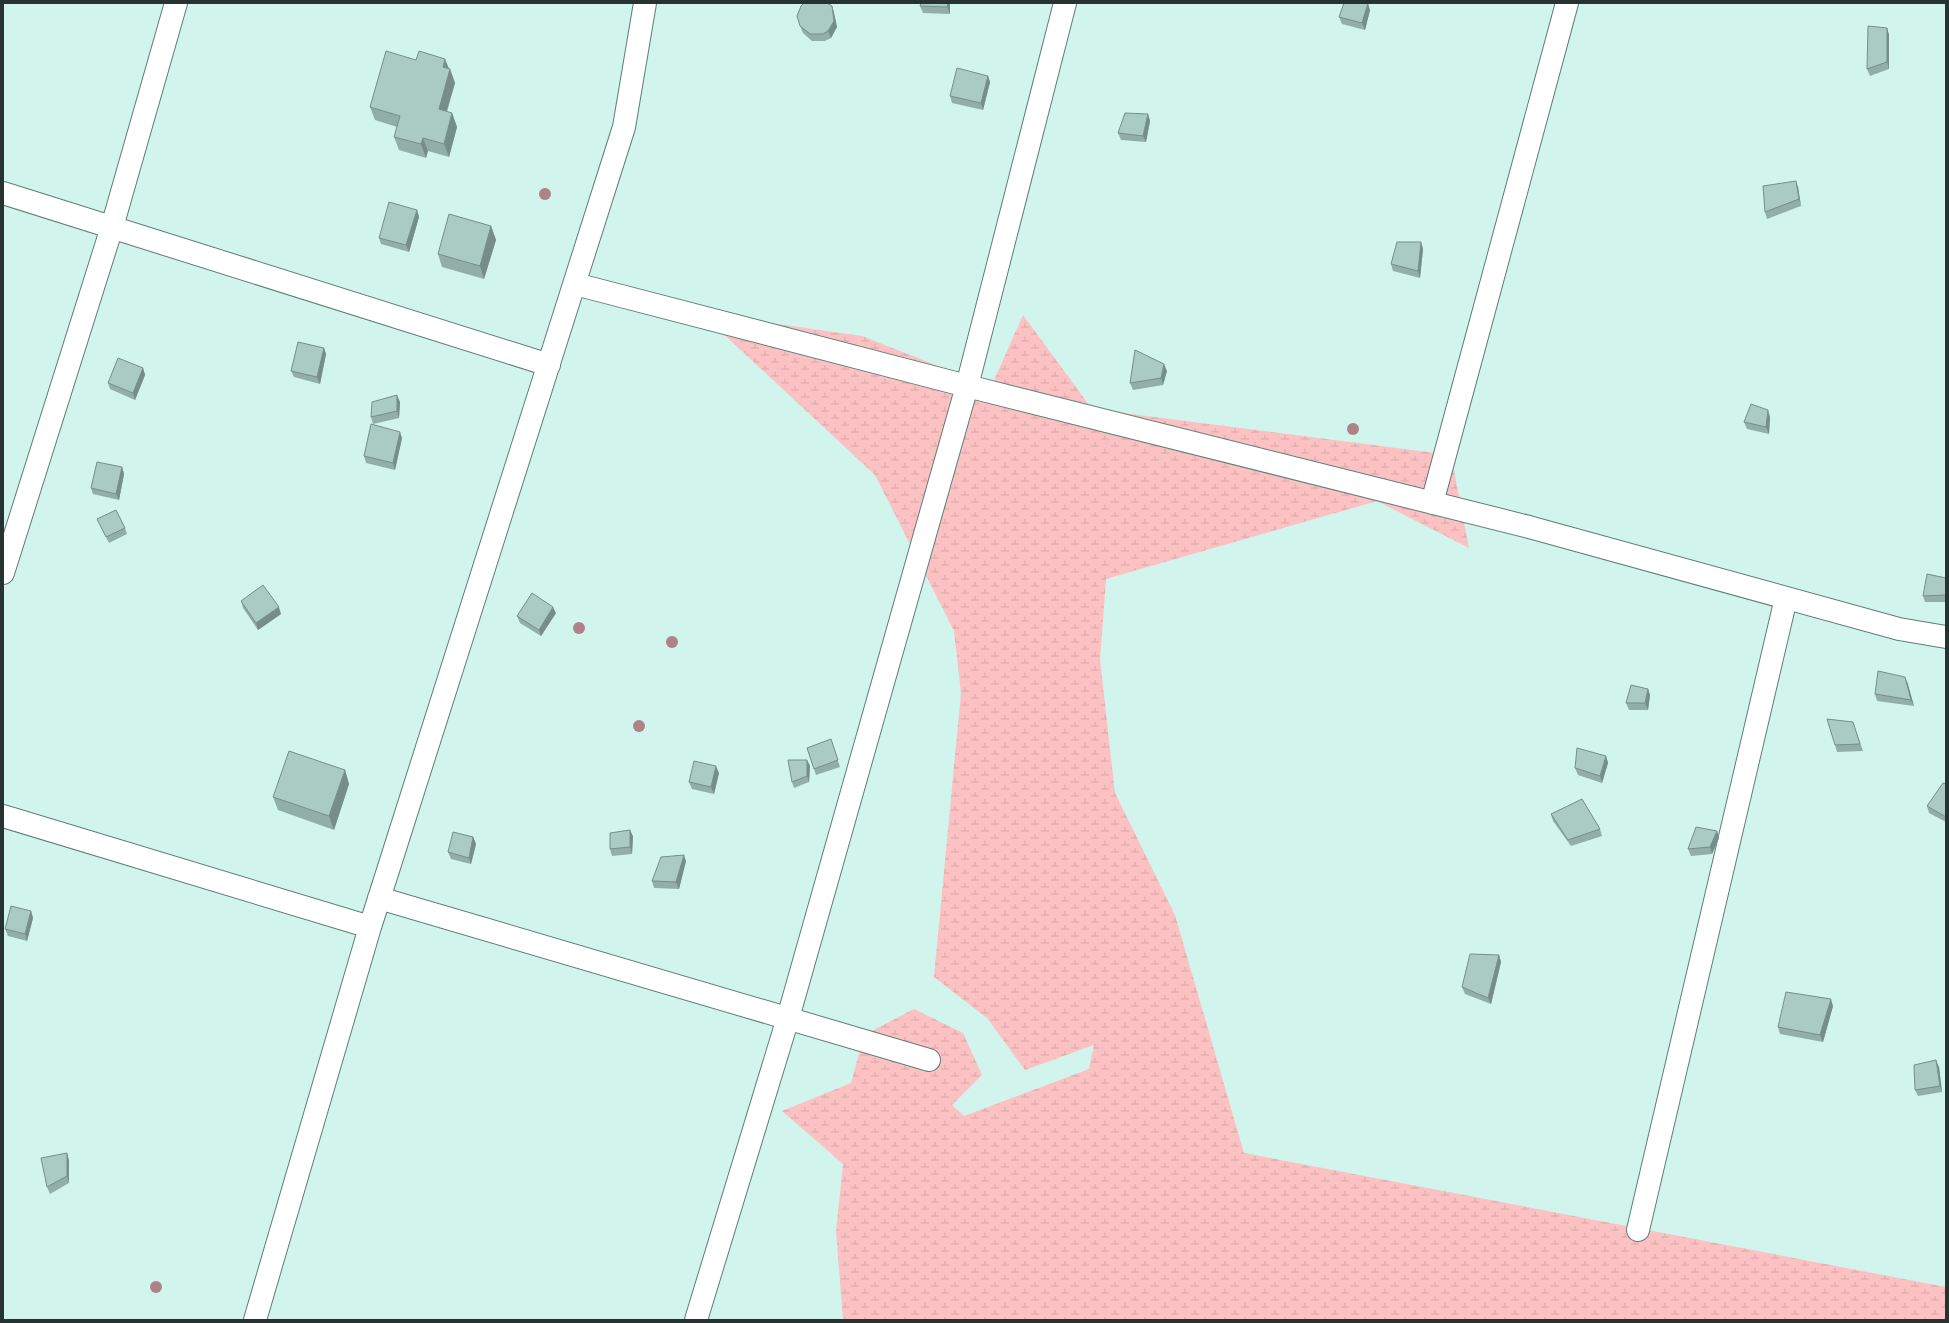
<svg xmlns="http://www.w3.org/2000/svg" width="1949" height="1323" viewBox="0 0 1949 1323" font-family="'Varela Round',sans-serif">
<defs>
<pattern id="wetland-marsh" width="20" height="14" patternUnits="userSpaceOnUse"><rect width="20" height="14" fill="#fcc2c3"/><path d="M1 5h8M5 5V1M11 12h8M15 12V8" fill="none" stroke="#d8a7a8"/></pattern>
</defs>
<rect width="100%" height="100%" fill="#d1f4ec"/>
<path fill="url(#wetland-marsh)" d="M701,313L862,336L991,387L1023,315L1092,409L1451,455L1469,548L1377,501L1106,579L1100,660L1115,793L1175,915L1244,1153L1946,1287V1320H843L836,1231L843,1164L782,1111L851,1083L864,1035L914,1009L963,1033L982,1075L952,1105L964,1116L1089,1069L1094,1045L1025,1070L987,1018L934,977L961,693L954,631L875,475Z"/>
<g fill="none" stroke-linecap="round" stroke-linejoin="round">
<defs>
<path id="minor" d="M3,193L549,365
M575,284L967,386L1529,527L1899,629L1946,637
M1432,503L1567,3
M3,573L112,227L176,3
M3,816L370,927
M379,898L929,1060
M1638,1230L1786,598
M255,1320L370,927L624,127L645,3
M696,1320L788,1018L967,386L1065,3"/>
</defs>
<use href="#minor" stroke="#5e7e77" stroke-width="24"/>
<use href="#minor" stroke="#fff" stroke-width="22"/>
</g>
<g fill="#ae8288">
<circle cx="545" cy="194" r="6"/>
<circle cx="1353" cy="429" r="6"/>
<circle cx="579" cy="628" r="6"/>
<circle cx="672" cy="642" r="6"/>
<circle cx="639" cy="726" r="6"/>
<circle cx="156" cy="1287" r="6"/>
</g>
<path fill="#91afa8" d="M950,3V14L923,13L920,6Z
M832,6L834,13L837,27L831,38L825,41H812L803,33L800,26Z
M1370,10L1365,30L1342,24L1339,17Z
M1887,28L1889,35V69L1870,76L1867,69Z
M449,69H450L455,83L447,112L452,113L457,127L449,157L428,151L426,158L399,150L394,137L397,127L375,120L370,107Z
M988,76L990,82L983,110L952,103L950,96Z
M1148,114L1150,121L1146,142L1121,140L1118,133Z
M1798,187L1801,206L1767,219L1765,212Z
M417,210L419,217L409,252L381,244L379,238Z
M491,226L496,240L484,279L442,267L438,254Z
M1421,242L1423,249L1420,278L1393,271L1391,264Z
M324,348L326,354L320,384L294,377L291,371Z
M143,368L145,375L135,400L110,389L108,383Z
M1167,371L1163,385L1133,390L1130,383Z
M400,402L399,418L373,424L371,417Z
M1770,417L1769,434L1747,429L1744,422Z
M402,438L395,470L366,463L364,456Z
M122,467L124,474L119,500L93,494L91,488Z
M97,519L125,528L127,534L109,543Z
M1946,578V602H1925L1923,596Z
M241,601L281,614L258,630L243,608Z
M556,613L541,636L520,623L517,616Z
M1905,677L1914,706L1877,701L1875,694Z
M1648,689L1650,695L1648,710H1629L1626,703Z
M1853,722L1863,751L1837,752L1835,745Z
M831,739L840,767L816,775L807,748Z
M1606,756L1608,763L1602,783L1578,775L1575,768Z
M807,760L810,766L809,782L794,788L792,782Z
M345,770L349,784L334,830L278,810L273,797Z
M719,773L714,794L692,789L689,782Z
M1946,784V822L1929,813L1927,806Z
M1551,814L1600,829L1602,836L1571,846L1553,821Z
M1717,831L1719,838L1712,854L1691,856L1688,849Z
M633,836L632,854L612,856L610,849Z
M473,837L476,844L471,864L451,859L448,852Z
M686,861L679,889L654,888L652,881Z
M31,911L33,918L27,941L8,936L5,929Z
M1499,955L1501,962L1491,1004L1465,994L1462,987Z
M1833,1006L1823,1042L1780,1034L1778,1027Z
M1939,1067L1942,1092L1918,1096L1915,1090Z
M69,1160V1183L50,1194L47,1187Z"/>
<path fill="#768e88" d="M948,3H950V14L947,7Z
M1368,3L1370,10L1365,30L1362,23Z
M832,6L834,13L837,27L831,38L828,31Z
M1887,28L1889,35V69L1887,62Z
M445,59L450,71V69L455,83L443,123L439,109L443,67Z
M988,76L990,82L983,110L981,103Z
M452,113L457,127L449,157L444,144Z
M1148,114L1150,121L1146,142L1143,136Z
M423,138L428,151L426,158L421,144Z
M1796,181L1798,187L1801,206L1799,199Z
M417,210L419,217L409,252L406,245Z
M491,226L496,240L484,279L480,266Z
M1421,242L1423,249L1420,278L1418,271Z
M324,348L326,354L320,384L317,377Z
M1164,364L1167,371L1163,385L1161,378Z
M143,368L145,375L135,400L133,393Z
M397,395L400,402L399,418L397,411Z
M1768,410L1770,417L1769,434L1766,427Z
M400,432L402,438L395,470L393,463Z
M122,467L124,474L119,500L116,494Z
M279,607L281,614L258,630L256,623Z
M553,607L556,613L541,636L539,630Z
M1905,677L1908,684L1914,706L1911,700Z
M1648,689L1650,695L1648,710L1645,703Z
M1606,756L1608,763L1602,783L1600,776Z
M807,760L810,766L809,782L807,776Z
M716,766L719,773L714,794L711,787Z
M345,770L349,784L334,830L329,816Z
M630,830L633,836L632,854L630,847Z
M1717,831L1719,838L1712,854L1710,847Z
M473,837L476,844L471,864L469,858Z
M684,855L686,861L679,889L676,882Z
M31,911L33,918L27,941L25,934Z
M1499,955L1501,962L1491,1004L1488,998Z
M1831,999L1833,1006L1823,1042L1820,1035Z
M1936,1060L1939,1067L1942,1092L1940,1086Z
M67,1153L69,1160V1183L67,1176Z"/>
<path fill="#a9cbc3" stroke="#768e88" d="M804,3H827L832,6L834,21L828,31L823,34H810L800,26L797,16L801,6Z
M921,3H948L947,7L920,6Z
M1344,3H1368L1362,23L1339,17Z
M1868,26L1887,28V62L1867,69Z
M386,51L416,60L419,51L445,59L443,67L450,69L439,109L452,113L444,144L423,138L421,144L394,137L400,116L370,107Z
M957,68L988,76L981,103L950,96Z
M1125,113L1148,114L1143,136L1118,133Z
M1796,181L1799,199L1765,212L1763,186Z
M389,202L417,210L406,245L379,238Z
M449,214L491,226L480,266L438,254Z
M1397,242H1421L1418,271L1391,264Z
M298,342L324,348L317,377L291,371Z
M1135,350L1164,364L1161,378L1130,383Z
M118,358L143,368L133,393L108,383Z
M397,395V411L371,417L372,402Z
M1751,404L1768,410L1766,427L1744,422Z
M371,424L400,432L393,463L364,456Z
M97,462L122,467L116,494L91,488Z
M116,510L125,528L106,537L97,519Z
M1927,574L1946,578V595L1923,596Z
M263,585L279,607L256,623L241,601Z
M532,593L553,607L539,630L517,616Z
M1878,671L1905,677L1911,700L1875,694Z
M1631,685L1648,689L1645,703H1626Z
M1827,719L1853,722L1860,744L1835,745Z
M831,739L838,760L814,769L807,748Z
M1577,748L1606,756L1600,776L1575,768Z
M289,751L345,770L329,816L273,797Z
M788,760H807V776L792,782Z
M694,761L716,766L711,787L689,782Z
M1943,783L1946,784V817L1927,806Z
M1582,799L1600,829L1568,840L1551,814Z
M1696,827L1717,831L1710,847L1688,849Z
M630,830V847L610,849V833Z
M453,832L473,837L469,858L448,852Z
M684,855L676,882L652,881L661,857Z
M11,906L31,911L25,934L5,929Z
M1470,954L1499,955L1488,998L1462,987Z
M1786,992L1831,999L1820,1035L1778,1027Z
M1936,1060L1940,1086L1915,1090L1914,1065Z
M67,1153V1176L47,1187L41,1158Z"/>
<rect width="1949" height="1323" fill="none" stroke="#263330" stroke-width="8"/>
</svg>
